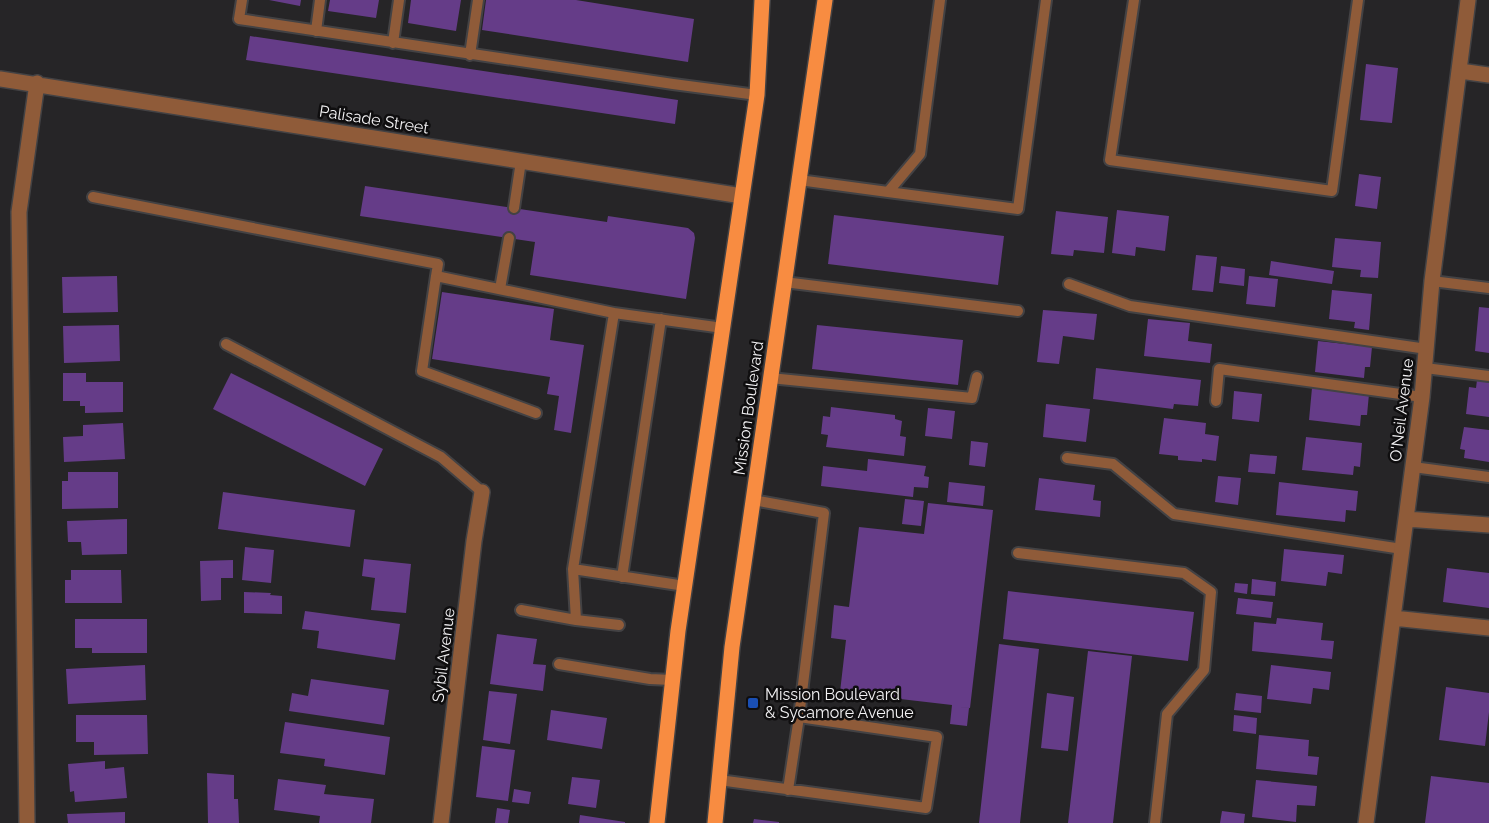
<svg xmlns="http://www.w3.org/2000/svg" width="1489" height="823" viewBox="0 0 1489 823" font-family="Raleway,sans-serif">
<rect width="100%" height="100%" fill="#262527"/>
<path fill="#653c88" d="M269,0H301L300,6Z
M330,0H379L376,18L328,11Z
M411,0H461L456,31L408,23Z
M486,0H576L694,19L688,62L482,30Z
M250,36L678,100L675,124L246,60Z
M1366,64L1398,68L1392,123L1360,120Z
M1359,174L1381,177L1377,209L1355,206Z
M365,186L607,222L608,216L688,228L694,233L695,238L686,299L530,275L535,242L360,216Z
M1117,210L1169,216L1165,251L1136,247L1135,256L1112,253Z
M1056,211L1108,217L1104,253L1074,250L1073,256L1051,254Z
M834,215L1004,236L998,285L828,264Z
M1335,238L1381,242L1378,278L1360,277L1361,270L1332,267Z
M1196,255L1217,257L1213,292L1192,290Z
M1271,261L1334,271L1332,284L1269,275Z
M1221,266L1245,269L1244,286L1219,283Z
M117,276L118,312L63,313L62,277Z
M1249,276L1278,279L1275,307L1246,304Z
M1332,290L1372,294L1369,330L1354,328L1355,322L1329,319Z
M442,292L554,309L550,340L584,345L571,433L554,430L559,396L547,394L550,377L432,359Z
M1479,307L1489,308V353L1475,351Z
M1043,310L1097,314L1094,340L1063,336L1059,364L1037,362Z
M1148,319L1190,323L1188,341L1212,344L1210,363L1144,356Z
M119,325L120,361L64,363L63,326Z
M817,325L963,340L958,385L812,369Z
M1318,341L1372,347L1370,367H1365L1364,378L1315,372Z
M1096,368L1201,380L1198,406L1174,404L1173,409L1093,399Z
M63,373H86V382H123V412L85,413V406H80V401H63Z
M231,373L383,449L365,486L213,409Z
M1477,380L1489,381V417L1466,414L1469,387L1476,388Z
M1312,388L1369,394L1367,415H1361L1360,426L1309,420Z
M1234,391L1262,394L1259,422L1232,419Z
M1046,404L1090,409L1086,442L1043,437Z
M831,407L895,415V419L902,421L900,436L906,437L904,456L826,447L828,435L821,434L823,416L830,417Z
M928,408L955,411L952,439L925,436Z
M1164,418L1206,423L1205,434L1219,436L1216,461L1202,459V462L1178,460V456L1159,454Z
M123,423L125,459L64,462L63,437L83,436V425Z
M1464,427L1489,430V462L1464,458L1465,450L1460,449Z
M1306,437L1362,443L1360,467L1354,466L1353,475L1302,470Z
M971,441L988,443L985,467L969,465Z
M1250,454L1277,456L1275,474L1248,472Z
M868,459L926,466L924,476L929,477L928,488L914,487L913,497L821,486L823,466L867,471Z
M68,472H118V508L62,509V481H68Z
M1218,476L1241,478L1238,505L1215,502Z
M1039,478L1095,485L1093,500L1101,501L1100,517L1035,510Z
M949,482L985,486L983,506L947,502Z
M1279,482L1358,491L1356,511L1346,510L1345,522L1276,515Z
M223,492L355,510L350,547L218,529Z
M905,499L924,501L921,526L902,524Z
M928,503L993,510L970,708L955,707L969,708L967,726L950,724L952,705L840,692L846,640L831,638L834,605L849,607L859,527L924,534Z
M127,519V554L82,555L81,542H68L67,521Z
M245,547L274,550L271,583L242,580Z
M1284,549L1344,555L1342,574L1328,572L1326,586L1281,581Z
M364,559L411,564L406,613L371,610L375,578L362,576Z
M233,560V578H221V600L201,601L200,561Z
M1447,568L1489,573V608L1443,602Z
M71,570H121L122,603H65V580H71Z
M1252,579L1276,582L1275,596L1251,594Z
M1235,583L1248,584L1247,594L1234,592Z
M1008,591L1194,612L1188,661L1003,639Z
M244,592L271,593L270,595L282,596V614L244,613Z
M1238,598L1273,602L1271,618L1236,614Z
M305,611L400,624L395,660L317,648L319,631L302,629Z
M1277,618L1323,623L1321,640L1334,641L1332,659L1252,651L1254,622L1276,624Z
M75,619H147V653H92V648H75Z
M497,634L537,639L533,664L546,665L543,691L490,684Z
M999,644L1039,649L1020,823H979Z
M1088,651L1132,656L1113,823H1068Z
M145,665L146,700L68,704L66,669Z
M1271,665L1331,672L1329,690L1313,688L1311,704L1267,699Z
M311,679L389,690L384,725L289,711L292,693L308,696Z
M1446,687L1489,693V712L1485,746L1439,740Z
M489,691L517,694L510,744L483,740Z
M1047,693L1074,697L1068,751L1041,748Z
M1236,693L1262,696L1261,713L1234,710Z
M551,710L607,718L602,749L547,740Z
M76,715H147L148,754L94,755V742H76Z
M1234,715L1257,718L1256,734L1233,731Z
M285,722L390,737L385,775L324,766L325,759L280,753Z
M1259,735L1309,740L1308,756L1319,757L1317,775L1256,769Z
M482,746L515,750L508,801L476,797Z
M105,761V769L124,767L127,798L75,802L74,791L70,792L68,764Z
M207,773L234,775V799H238L239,823H208Z
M1431,776L1489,783V823H1425Z
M572,777L600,780L596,808L568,804Z
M278,779L326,785L324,794L374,799L371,823H319L320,816L274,810Z
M1256,780L1317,786L1315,806L1297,805L1296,822L1252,817Z
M514,789L531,792L529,804L512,802Z
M497,808L510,810L508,823H495Z
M1222,811L1245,814L1244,823H1220Z
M125,812V823H68L67,814Z
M580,815L625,822V823H579Z
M754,819L779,822V823H753Z"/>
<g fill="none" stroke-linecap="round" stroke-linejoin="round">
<defs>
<path id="service" d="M242,0L239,19L673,84L757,95
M1134,0L1110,160L1332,191L1358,0
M316,31L320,0
M393,43L399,0
M470,55L478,0
M799,180L888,192L920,154L940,0
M888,192L1018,209L1046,0
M93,197L438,264L436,276
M514,208L521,161
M1432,281L1489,288
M784,282L1018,311
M1069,284L1130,306L1427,349
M500,289L509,238
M226,344L441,457L482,492
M1425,368L1489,376
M770,378L972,398L977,377
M1216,401L1219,369L1422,397
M536,413L422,371L436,276L614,313
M1067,458L1113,464L1174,514L1402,549
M1413,467L1489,477
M753,500L824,513L799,717L788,790
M1018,553L1184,573L1211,592L1204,670L1167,714L1155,823
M573,569L576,620L619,625
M622,577L661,319
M685,586L573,569L614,313L723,328
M521,610L576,620
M559,664L650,679L672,680
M719,780L926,808L937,737L799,717"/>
<path id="minor" d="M1460,71L1489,75
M0,79L742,196
M1406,519L1489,525
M1393,618L1489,628
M27,823L19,212L37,83
M441,823L474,541L482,492
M1366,823L1422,397L1432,281L1468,0"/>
<path id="primary" d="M657,823L678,631L757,95L762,0
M715,823L732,647L825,0"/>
</defs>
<use href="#service" stroke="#434244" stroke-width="14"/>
<use href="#minor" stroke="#434244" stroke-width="18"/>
<use href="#primary" stroke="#434244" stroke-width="18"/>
<use href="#service" stroke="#8f5b39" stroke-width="10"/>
<use href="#minor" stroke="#8f5b39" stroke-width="15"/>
<use href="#primary" stroke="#f88c41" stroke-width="15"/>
</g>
<rect fill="#1a4fb4" stroke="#0f0e0f" stroke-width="2" x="747" y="697" width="12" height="12" rx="3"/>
<g text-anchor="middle" stroke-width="5" stroke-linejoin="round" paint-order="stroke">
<g font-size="16" fill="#f4f3f5" stroke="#0f0e0f">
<text transform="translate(374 119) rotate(9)" y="6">Palisade Street</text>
<text transform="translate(748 408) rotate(-82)" y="6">Mission Boulevard</text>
<text transform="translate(1401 410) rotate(-83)" y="6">O'Neil Avenue</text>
<text transform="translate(443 655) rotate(-83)" y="6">Sybil Avenue</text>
</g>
<g font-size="16" fill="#f4f3f5" stroke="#0f0e0f" text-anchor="start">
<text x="765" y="700">Mission Boulevard<tspan x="765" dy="18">&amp; Sycamore Avenue</tspan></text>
</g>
</g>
</svg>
